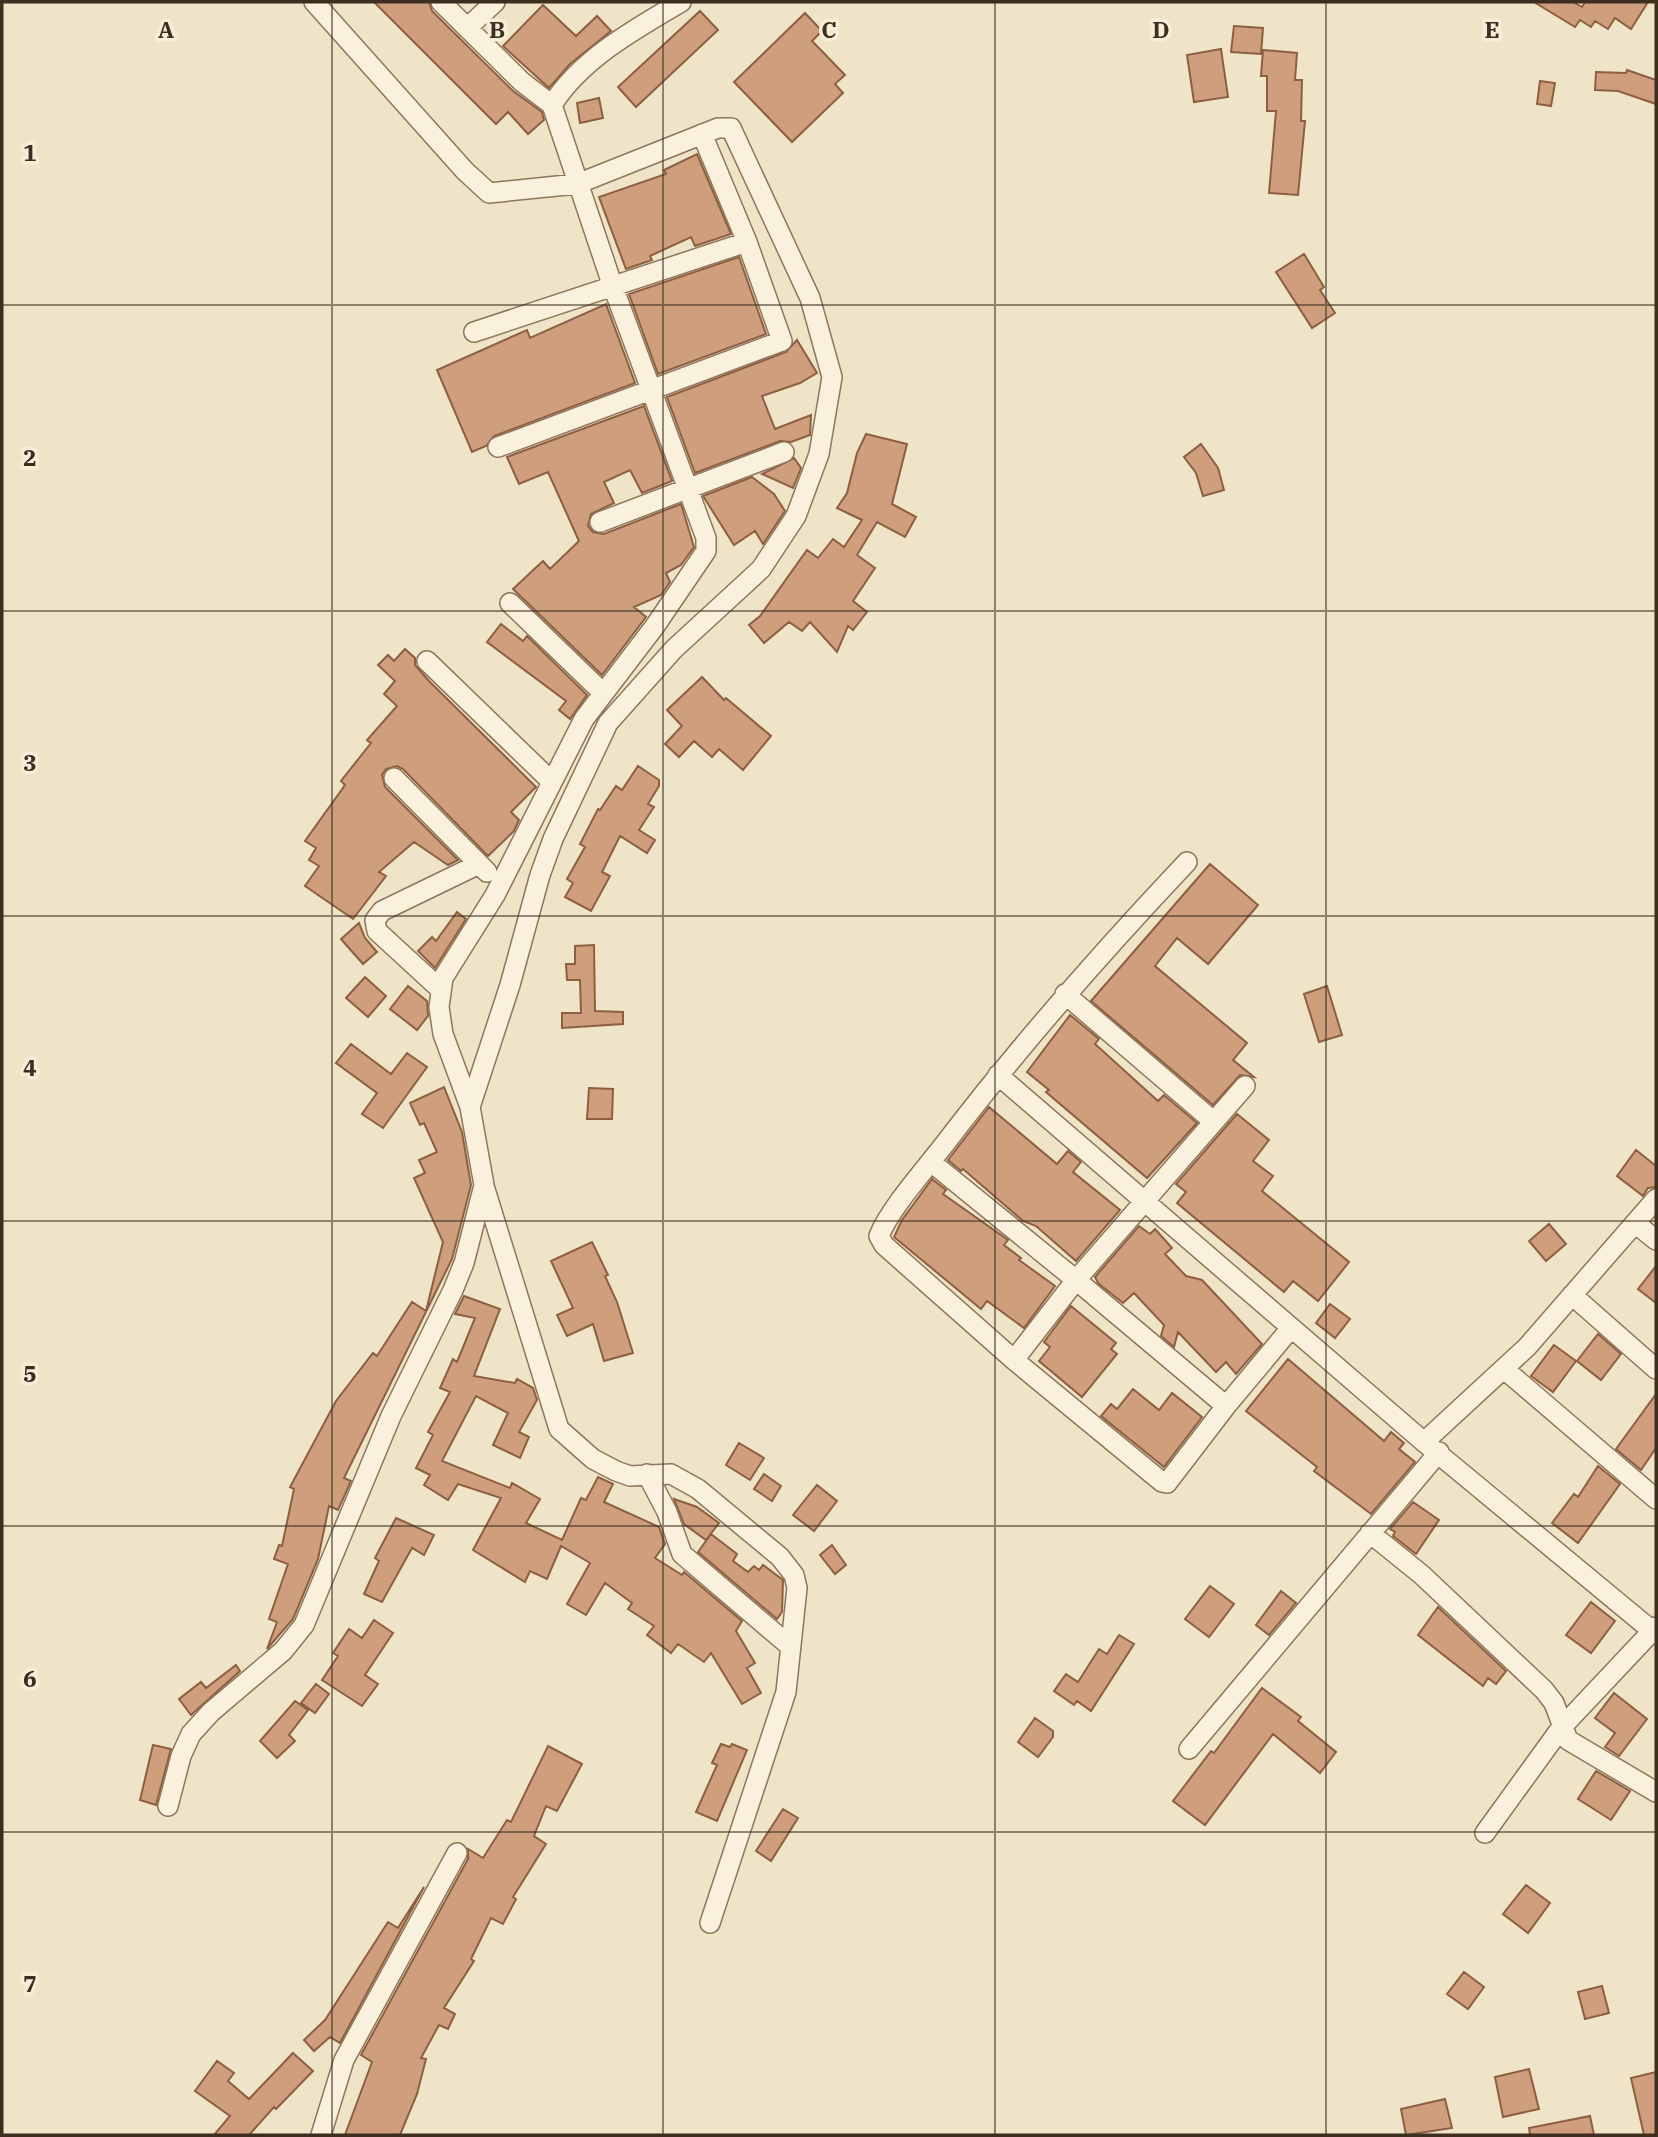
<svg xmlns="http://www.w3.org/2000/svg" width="1658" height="2137" viewBox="0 0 1658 2137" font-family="'IBM Plex Serif',serif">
<rect width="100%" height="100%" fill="#f0e4c8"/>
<path fill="#cf9f7d" stroke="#8d5f41" stroke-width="2" d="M374,2H429L432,11L513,91L542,112L544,120L528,134L508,112L496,124Z
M1534,2H1573L1582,7L1585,2H1648L1631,29L1615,18L1608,29L1595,21L1591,27L1580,20L1575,27Z
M543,5L576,36L597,16L611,31L570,64L549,88L503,46Z
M700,11L718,30L636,107L618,87Z
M805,13L822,31L812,41L845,75L835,84L843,93L792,142L734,82Z
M1234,26L1263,28L1261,54L1231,52Z
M1221,49L1228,97L1194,102L1187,55Z
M1263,50L1297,53L1295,80H1302L1301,121H1305L1298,195L1269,193L1276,111H1267V76H1261Z
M1627,70L1656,80V104L1618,91L1595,90L1596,72L1626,73Z
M1540,81L1555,83L1551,106L1537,104Z
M599,98L603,118L580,123L577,103Z
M697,154L731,234L695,246L691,237L650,256L652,260L626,269L599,197L666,174L664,170Z
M1304,254L1324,287L1320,290L1335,313L1312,328L1276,272Z
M739,257L766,334L658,374L629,294Z
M606,304L635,383L494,436L486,446L472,452L437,370L527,330L530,338Z
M797,340L817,373L800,383L762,396L775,429L811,415L810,435L791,442L780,441L695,473L667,397L786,352Z
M644,406L672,481L642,493L630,470L604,482L614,503L591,514L588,526L593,532L604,534L681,504L694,547L681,565L666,573L670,582L661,595L634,607L646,617L602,675L513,589L543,561L550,569L579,541L548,472L519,484L507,457Z
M866,434L907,444L892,504L916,517L905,537L877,522L857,555L875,568L853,601L867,612L853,630L848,626L837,652L810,622L802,631L789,622L764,643L749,625L760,616L807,550L818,558L833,539L844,547L862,520L837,508L847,493L857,453Z
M1201,444L1218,468L1224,490L1203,496L1196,473L1184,457Z
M794,458L801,468L793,488L762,474Z
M752,477L774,494L785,511L763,544L755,531L734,545L703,496Z
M501,624L523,641L527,636L587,695L570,719L559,710L566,701L487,642Z
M405,649L415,658V665L429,681L536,787L511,812L519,820L514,831L488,856L403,769L397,766L386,769L382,775L385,787L458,860L448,865L414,842L379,872L386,876L353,919L305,886L319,866L309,860L316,848L305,841L345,785L341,781L371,743L367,740L397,706L384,694L395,681L378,665L388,655L394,661Z
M702,677L724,700L726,698L771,736L743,770L719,749L712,757L694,741L679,757L665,744L682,726L667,710Z
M638,766L659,780V786L648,804L654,807L639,830L655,840L647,853L620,836L602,872L610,876L591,911L565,897L573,883L567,879L585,847L580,844L598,809L600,810L616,786L622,790Z
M1210,864L1258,905L1208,964L1177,938L1155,966L1247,1043L1233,1060L1254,1077L1240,1075L1213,1105L1091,1001Z
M457,912L466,919L435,968L418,951L432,937L436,941Z
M359,923L365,938L377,952L363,964L341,939Z
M594,945L595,1011L623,1012V1024L562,1028V1013H581L580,980H567L566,964H575V946Z
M365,977L386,996L368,1017L346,998Z
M408,986L427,1001L428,1016L417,1030L390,1009Z
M1327,986L1342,1035L1319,1042L1304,994Z
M1070,1015L1099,1039L1095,1044L1158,1101L1164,1095L1197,1123L1147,1178L1046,1092L1049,1090L1027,1072Z
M351,1044L391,1074L407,1053L427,1067L383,1128L362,1114L377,1093L336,1063Z
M444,1087L462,1132L471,1185L452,1259L344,1478L351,1481L338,1510L329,1506L318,1559L293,1619L267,1649L277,1622L269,1619L288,1564L274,1559L279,1545L282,1546L294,1489L290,1487L336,1401L373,1353L377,1356L412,1302L426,1311L443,1242L414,1178L425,1173L419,1160L437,1152L424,1123L420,1125L410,1103Z
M589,1088L613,1089L612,1119H587Z
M989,1107L1057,1164L1068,1151L1081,1162L1073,1172L1120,1210L1076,1261L1036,1226L1023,1221L963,1169L961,1171L948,1160Z
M1237,1114L1269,1140L1253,1161L1273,1176L1262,1191L1349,1262L1318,1301L1293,1281L1284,1292L1177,1203L1186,1192L1176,1184Z
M1636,1150L1656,1166V1187L1648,1188L1643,1196L1617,1176Z
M932,1179L946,1190L943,1194L1008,1240L1004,1245L1021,1258L1019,1260L1055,1286L1024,1328L987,1301L981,1309L894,1237L902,1220Z
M1549,1224L1566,1244L1546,1261L1529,1241Z
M1139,1226L1150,1234L1155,1229L1172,1248L1165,1254L1186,1276L1202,1280L1262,1344L1236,1374L1226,1362L1216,1372L1178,1332L1174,1347L1161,1336L1164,1325L1134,1293L1123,1303L1098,1283L1095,1277Z
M592,1242L608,1275L605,1276L617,1302L633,1353L604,1361L593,1324L567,1336L557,1315L573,1308L551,1261Z
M1656,1266V1303L1638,1289Z
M464,1296L500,1309L474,1376L515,1383L517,1379L533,1388L537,1400L519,1432L529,1437L520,1458L493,1445L508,1413L476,1396L442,1461L510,1488L512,1483L540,1499L526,1523L562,1540L581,1498L586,1500L598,1477L613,1484L604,1502L659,1527L665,1544L655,1558L682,1575L684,1572L742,1621L736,1631L755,1663L747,1668L761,1693L742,1704L711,1653L704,1662L678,1644L671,1653L647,1635L654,1626L628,1609L632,1603L605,1583L586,1615L567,1604L590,1563L561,1546L547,1579L530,1571L525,1582L473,1550L501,1498L458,1484L448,1500L424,1485L430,1475L416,1468L433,1435L428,1432L450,1392L440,1388L453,1359L457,1362L475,1318L455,1314Z
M1330,1304L1350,1319L1335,1338L1316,1323Z
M1071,1306L1116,1343L1111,1349L1117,1354L1082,1397L1039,1361L1050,1347L1044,1342Z
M1598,1334L1621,1354L1601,1380L1577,1361Z
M1554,1345L1576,1361L1553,1392L1531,1376Z
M1288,1359L1384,1441L1391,1432L1404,1443L1399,1449L1415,1462L1371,1514L1314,1471L1317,1467L1246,1411Z
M1133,1389L1159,1410L1172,1393L1202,1417L1164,1467L1101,1416L1111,1404L1117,1409Z
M1656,1394V1448L1641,1470L1616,1449Z
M739,1443L764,1458L750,1480L726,1465Z
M1598,1466L1620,1484L1578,1543L1552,1523L1574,1494L1578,1497Z
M764,1474L781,1486L772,1501L754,1489Z
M817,1485L837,1501L814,1531L793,1515Z
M674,1499L697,1507L719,1523L706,1540L684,1524Z
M1413,1502L1439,1520L1416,1554L1393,1536L1395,1532L1390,1529Z
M396,1518L434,1535L424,1555L412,1548L382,1602L364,1594L379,1561L375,1558Z
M711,1534L737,1554L733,1561L748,1572L754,1566L759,1570L763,1565L783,1580L782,1612L777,1619L698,1552Z
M832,1545L846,1565L835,1574L820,1555Z
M1210,1586L1234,1604L1209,1637L1185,1619Z
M1281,1591L1296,1603L1269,1635L1256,1625Z
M1591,1602L1615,1621L1591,1653L1566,1635Z
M1438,1607L1506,1671L1496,1684L1488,1678L1483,1686L1418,1635Z
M374,1620L393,1633L365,1675L378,1684L362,1706L322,1680L338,1656L333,1653L349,1629L362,1638Z
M1119,1635L1134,1644L1091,1711L1077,1701L1074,1705L1054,1691L1066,1674L1078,1682L1099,1649L1107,1654Z
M236,1665L240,1671L191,1715L179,1699L201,1682L206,1688Z
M316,1684L329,1694L315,1713L301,1703Z
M1262,1688L1301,1717L1298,1721L1336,1752L1320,1773L1273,1734L1205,1825L1173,1801L1211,1751L1214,1753Z
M1614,1693L1647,1719L1619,1756L1605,1747L1615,1733L1595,1718Z
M295,1701L308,1710L289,1735L295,1741L277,1758L260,1741Z
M1035,1718L1053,1731V1737L1038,1757L1018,1742Z
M721,1744L730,1747L732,1744L747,1750L717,1821L696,1812L717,1765L712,1763Z
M153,1745L171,1749L156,1805L140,1800Z
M548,1746L582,1764L557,1811L546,1806L534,1836L546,1844L513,1897L516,1899L503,1924L491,1918L471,1959L474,1961L444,2008L455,2014L448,2029L439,2025L421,2058L426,2059L417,2094L400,2135H345L372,2062L361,2055L468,1859V1849L483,1858L507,1820L511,1822Z
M1596,1771L1630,1791L1611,1820L1578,1799Z
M783,1809L798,1818L771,1861L756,1851Z
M1526,1885L1550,1903L1528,1933L1503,1914Z
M424,1887L340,2043L330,2037L314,2051L304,2040L325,2020L388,1922L398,1928Z
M1464,1972L1484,1987L1468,2009L1447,1994Z
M1602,1986L1609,2013L1585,2019L1578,1992Z
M293,2053L313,2071L276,2109L274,2107L249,2135H214L230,2116L195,2091L217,2061L234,2073L228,2081L249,2099Z
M1529,2069L1539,2109L1503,2117L1495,2077Z
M1656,2072V2135H1644L1631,2078Z
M1445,2099L1452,2128L1406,2135L1401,2109Z
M1590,2116L1594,2135H1530L1529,2128Z"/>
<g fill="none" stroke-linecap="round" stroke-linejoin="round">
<defs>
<path id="minor" d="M314,2L465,171L489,193L577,184L718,128H731L810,298L832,377L819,454L796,516L761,569L674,649L608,723L553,839L540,875L510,985L470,1107
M441,2L522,82L552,105
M467,28L495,2
M474,332L747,242
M498,447L782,341L747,242L702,134
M600,522L784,452
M510,603L603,693
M427,661L551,781
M394,778L487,872
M439,988L377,931L375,920L382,911L479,864
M1065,994L1213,1121
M998,1075L1424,1442L1656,1634
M1245,1086L1076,1280L1226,1406L1291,1328
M931,1162L1076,1280L1014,1360L1162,1482L1167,1483L1226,1406
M484,1186L559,1429L593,1459L616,1471L630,1476L671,1474L698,1489L780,1557L794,1575L797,1588L786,1692L710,1923
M1635,1223L1656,1240
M1572,1295L1656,1369
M1014,1360L884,1245L879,1236C890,1208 928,1166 947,1141C1022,1043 1102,952 1187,862
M1504,1369L1656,1499
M1424,1442L1527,1347L1656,1199
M647,1474L667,1512L682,1554L791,1647
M1370,1533L1422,1575L1544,1690L1554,1703L1568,1740L1656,1792
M1189,1749L1439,1452
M168,1806L181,1756L191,1734L211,1712L283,1651L304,1625L391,1416L453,1290L464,1263L484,1185L470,1107L443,1034L439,1007L443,978L495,895L584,719L655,626L706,551V538L612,284L552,105C581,59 635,29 681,2
M1485,1833L1561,1728L1656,1627
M321,2135L344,2060L457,1853"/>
</defs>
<use href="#minor" stroke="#8d765c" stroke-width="22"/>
<use href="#minor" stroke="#faf1dc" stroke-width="19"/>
</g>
<path fill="none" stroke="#3d2e20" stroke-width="2" stroke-opacity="0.55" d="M332,2V2135M663,2V2135M995,2V2135M1326,2V2135M2,305H1656M2,611H1656M2,916H1656M2,1221H1656M2,1526H1656M2,1832H1656"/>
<g font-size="23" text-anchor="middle" font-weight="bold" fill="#3d2e20" stroke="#f7eed8" stroke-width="7" stroke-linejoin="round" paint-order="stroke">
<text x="166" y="38">A</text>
<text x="497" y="38">B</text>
<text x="829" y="38">C</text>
<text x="1161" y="38">D</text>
<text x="1492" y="38">E</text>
<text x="30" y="161">1</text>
<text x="30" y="466">2</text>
<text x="30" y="771">3</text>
<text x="30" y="1076">4</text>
<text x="30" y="1382">5</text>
<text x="30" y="1687">6</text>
<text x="30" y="1992">7</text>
</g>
<rect width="1658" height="2137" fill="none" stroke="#3d2e20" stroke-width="7"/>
</svg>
